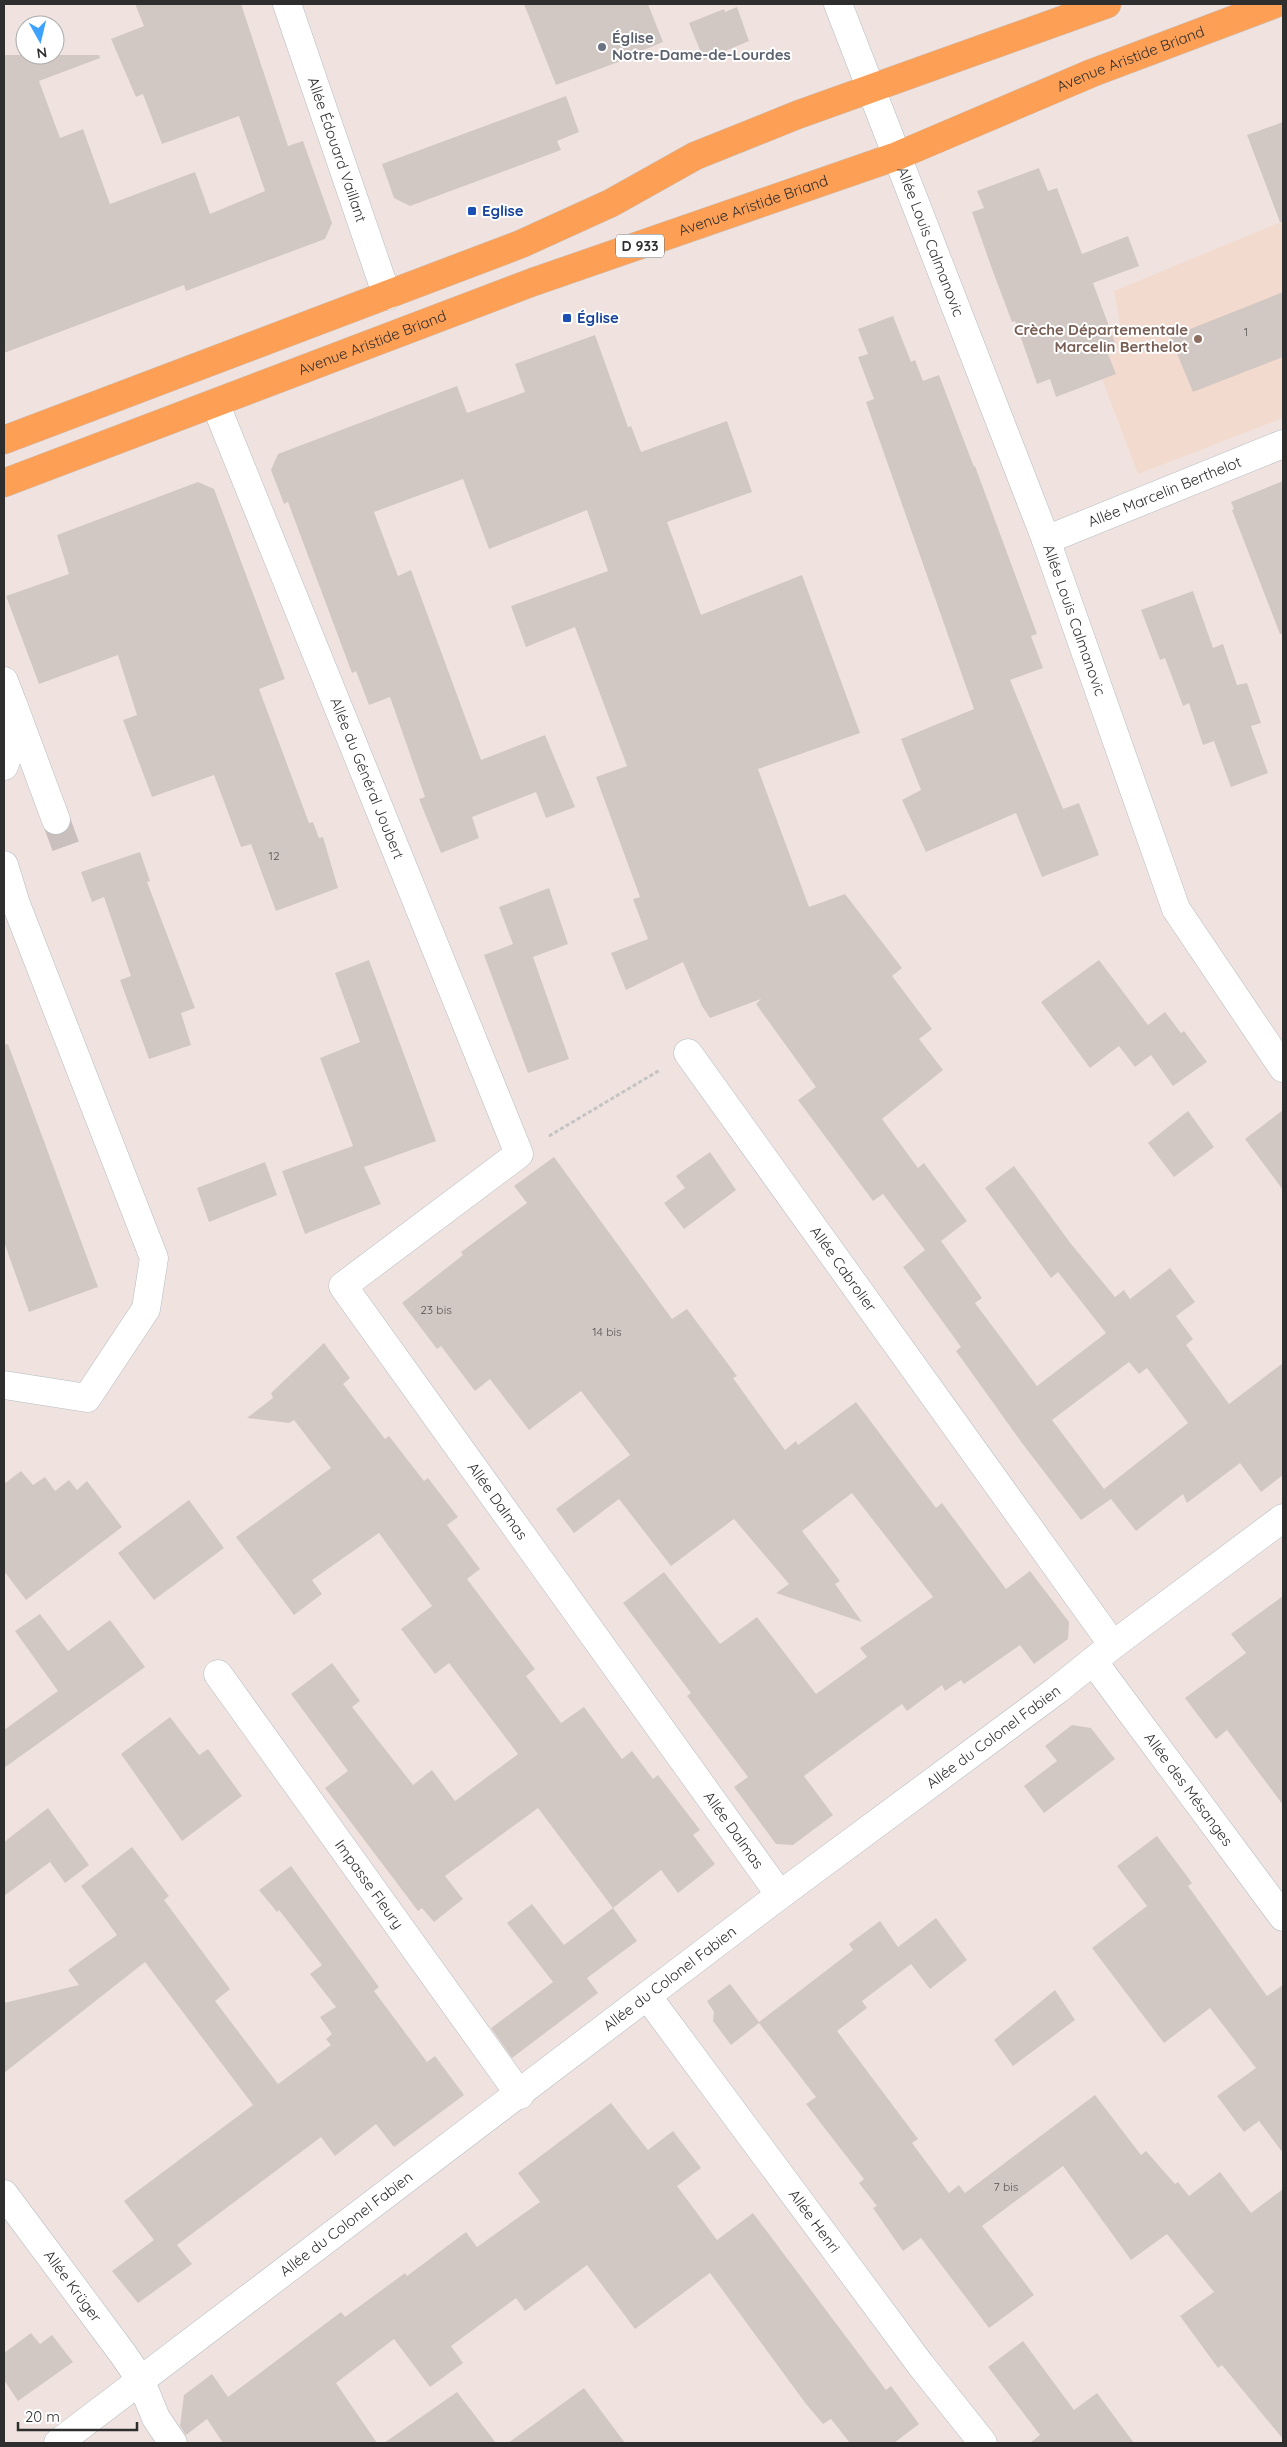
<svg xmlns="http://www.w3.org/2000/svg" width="1287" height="2447" viewBox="0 0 1287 2447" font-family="Quicksand,sans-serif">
<rect width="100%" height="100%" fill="#f0e3df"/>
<path fill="#f3dace" d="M1283,221V418L1138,474L1102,379L1116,373L1107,351L1117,348L1110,329L1120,325L1114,291Z"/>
<path fill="#d2c8c3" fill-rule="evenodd" d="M135,4H241L288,146L303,141L332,223L325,239L186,291L184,285L4,353V55H99L100,58L39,81L60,138L83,129L110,204L195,172L210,214L265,191L239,116L162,144L143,94L136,97L111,39L144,26Z
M524,4H648L663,42L639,52L640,54L556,85Z
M737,7L749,41L704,60L689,23L724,9L725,12Z
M566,96L579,132L557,141L561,150L410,206L394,198L382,164Z
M1283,122V222H1280L1247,135Z
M1039,168L1048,191L1057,188L1082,254L1128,236L1139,266L1093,283L1117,348L1107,351L1116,374L1056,397L1050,379L1037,384L1015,321L1012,322L992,269L972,212L984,208L977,191Z
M1283,292V357L1193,392L1170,337Z
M893,316L911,362L915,360L923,381L939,375L974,467L975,466L1037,634L1031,636L1043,668L1010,680L1063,809L1079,803L1099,855L1042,877L1016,813L926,852L902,800L921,790L901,739L974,709L866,402L874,399L858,357L868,354L858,329Z
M595,335L628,427L631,426L641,452L727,421L752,492L667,522L701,615L802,575L860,733L758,769L809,907L845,894L902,968L892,976L932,1029L919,1039L943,1070L882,1119L918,1168L924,1163L967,1221L941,1241L982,1298L975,1303L1037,1386L1106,1333L1058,1272L1051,1278L985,1188L1014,1166L1071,1244L1115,1297L1124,1290L1130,1299L1170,1268L1195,1302L1176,1316L1193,1339L1186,1345L1229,1404L1283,1363V1475L1261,1492L1240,1463L1187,1503L1183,1494L1136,1531L1111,1499L1081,1520L1022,1443L956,1351L961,1347L903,1267L925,1250L883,1194L873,1201L798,1100L816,1087L756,1004L761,999L710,1018L702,1006L683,962L626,990L611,953L648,939L633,899L640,897L596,777L627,766L575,627L526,647L511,606L608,571L587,510L489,549L463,479L374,512L398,576L411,570L481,760L545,735L575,807L546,818L536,792L472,817L479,838L441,853L419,799L425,797L390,697L369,705L356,671L352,673L288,502L284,504L271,470L278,454L457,386L467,413L525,392L515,364ZM1129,1362L1139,1374L1147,1368L1188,1423L1104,1489L1052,1420Z
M1283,481V634H1280L1232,510L1234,509L1231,502Z
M198,482L214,489L285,679L259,689L309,823L313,822L319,838L323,837L338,888L276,911L251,844L241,847L214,775L152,797L123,720L137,715L118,655L39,684L6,596L69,574L57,535Z
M1193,591L1213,648L1223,644L1237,685L1247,683L1261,723L1251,726L1268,773L1231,787L1214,741L1203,745L1189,703L1183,706L1165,658L1160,660L1141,610Z
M140,852L150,881L147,882L195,1008L181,1013L191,1045L149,1059L120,980L131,976L104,897L92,902L81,872Z
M549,888L568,944L533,957L569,1059L528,1073L484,955L513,944L499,907Z
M369,960L436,1141L364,1167L381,1204L305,1234L282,1171L353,1146L320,1058L360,1042L335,973Z
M1099,960L1148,1025L1165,1012L1181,1033L1184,1031L1207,1062L1173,1086L1151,1055L1135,1067L1119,1046L1090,1068L1041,1002Z
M8,1044L98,1287L29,1312L4,1242V1045Z
M1283,1110V1190L1245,1139Z
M1188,1111L1214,1147L1174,1177L1148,1143Z
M710,1152L736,1190L684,1229L664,1203L685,1188L676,1176Z
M554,1157L672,1319L687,1309L737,1376L733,1378L785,1450L796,1441L798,1445L856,1402L936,1508L942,1503L1006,1589L1030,1571L1069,1622L1068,1639L1034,1664L1020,1645L964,1684L961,1680L945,1691L942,1685L907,1711L902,1704L804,1776L833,1815L793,1845L776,1844L734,1787L748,1777L687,1696L691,1693L623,1603L664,1572L720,1644L757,1617L816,1694L867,1657L860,1648L933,1597L852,1493L802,1531L840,1581L835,1584L862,1622L776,1593L789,1584L734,1519L671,1566L619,1499L574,1533L556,1509L630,1455L581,1391L529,1430L490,1379L475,1391L441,1346L437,1349L402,1303L463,1255L461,1252L527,1203L514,1186Z
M265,1162L277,1195L209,1222L197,1188Z
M324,1343L350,1378L343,1384L385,1439L389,1436L424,1481L428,1478L458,1517L447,1525L480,1569L467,1579L535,1669L526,1676L561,1723L584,1707L622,1759L632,1751L653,1779L658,1775L700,1830L693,1835L715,1864L678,1893L661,1870L613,1908L538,1808L445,1876L463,1899L434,1922L422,1908L418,1911L325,1788L348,1771L291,1694L332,1663L360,1701L352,1707L413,1785L432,1770L455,1801L518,1754L449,1663L435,1674L401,1629L432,1606L379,1533L312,1580L322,1594L294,1615L236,1537L331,1468L294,1420L289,1423L247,1418L273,1398L271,1393Z
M21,1471L33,1485L45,1477L55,1491L69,1480L77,1490L87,1481L122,1527L26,1600L4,1571V1484Z
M189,1500L224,1548L154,1600L118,1553Z
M1283,1596V1805L1227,1730L1216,1739L1185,1698L1246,1653L1231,1634Z
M40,1614L68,1651L110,1620L145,1667L4,1768V1730L58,1691L15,1631Z
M170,1717L199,1755L208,1749L242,1796L182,1841L121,1754Z
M1072,1725L1091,1728L1115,1759L1044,1813L1024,1786L1057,1761L1045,1746Z
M48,1808L89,1865L65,1883L50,1862L4,1896V1842Z
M1157,1836L1192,1883L1188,1886L1267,1996L1283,1985V2153L1259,2121L1244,2132L1217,2096L1256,2068L1210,2008L1164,2043L1092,1948L1147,1906L1117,1866Z
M132,1847L169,1896L164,1900L230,1989L215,2001L278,2084L331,2045L326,2039L332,2034L320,2017L336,2007L310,1974L322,1965L279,1910L277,1912L259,1890L291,1866L379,1987L374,1991L427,2062L435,2056L464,2095L394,2147L376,2124L335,2156L321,2137L177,2245L192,2264L138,2303L112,2271L154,2240L124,2201L253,2105L145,1962L4,2073V2003L79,1985L68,1970L117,1935L81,1886Z
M532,1904L564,1945L613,1908L637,1941L587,1978L598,1993L512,2058L491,2028L553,1982L507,1923Z
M936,1918L967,1960L930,1989L911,1964L862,2001L867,2008L837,2031L918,2139L912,2143L949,2193L959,2185L965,2193L1095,2095L1141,2155L1146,2151L1175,2184L1178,2182L1189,2196L1220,2172L1251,2213L1283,2189V2439L1222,2365L1218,2368L1180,2316L1214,2292L1167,2234L1131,2260L1063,2166L982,2226L1034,2295L989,2328L921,2238L903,2251L873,2208L877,2206L859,2183L864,2179L806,2104L816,2097L759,2023L731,2045L713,2021L714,2012L707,2001L730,1984L759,2022L853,1950L849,1944L880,1921L898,1947Z
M1055,1990L1075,2020L1013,2066L994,2040Z
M611,2103L648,2150L673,2131L701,2168L677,2186L717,2240L753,2213L886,2390L891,2386L919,2424L894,2443H850L831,2419L823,2424L806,2404L710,2273L635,2329L587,2265L525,2311L516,2298L451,2346L463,2363L430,2387L394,2339L336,2383L377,2443H223L207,2419L186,2435L180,2426L184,2395L212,2374L228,2397L341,2312L345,2317L405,2273L407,2276L466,2232L477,2247L540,2202L518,2173Z
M31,2333L40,2344L52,2335L73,2362L18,2401L4,2380V2353Z
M1023,2341L1074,2410L1097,2393L1134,2443H1030L1040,2435L988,2367Z
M584,2388L625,2443H508Z
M457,2392L496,2443H384Z"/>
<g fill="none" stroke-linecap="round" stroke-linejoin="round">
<path stroke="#c9bfbc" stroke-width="28" stroke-dasharray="28 14" stroke-linecap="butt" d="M56,820L66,847"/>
<defs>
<g id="minor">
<path id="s1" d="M287,4L387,296"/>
<path id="s2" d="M838,4L1046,540L1176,909L1283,1068"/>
<path id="s3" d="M215,403L519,1154L343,1286L780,1895"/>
<path id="s4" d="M1046,540L1283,444"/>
<path d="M4,681L14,707L10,750L4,766"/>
<path d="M14,707L56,820"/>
<path d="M4,865L16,904L154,1258L146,1309L87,1398L4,1385"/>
<path id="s5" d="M688,1053L1113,1645"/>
<path id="s6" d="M1093,1661L1283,1917"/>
<path id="s7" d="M218,1674L520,2095"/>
<path id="s8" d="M648,1997L920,2364L983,2443"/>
<path id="s9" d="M4,2194L123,2354L140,2379L156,2418L173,2443"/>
<path id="s10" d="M58,2443L780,1895L1057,1690L1113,1645L1283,1518"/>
</g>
<g id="major">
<path d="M4,440L521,244L611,203L695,156L797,115L1107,4"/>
<path id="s11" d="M4,483L533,282L897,156L1092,73L1275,4"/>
</g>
</defs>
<use href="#minor" stroke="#b3bbc2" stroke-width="29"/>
<use href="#major" stroke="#c4c4c4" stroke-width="29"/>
<path stroke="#c4c4c4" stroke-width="3" stroke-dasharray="4 2.5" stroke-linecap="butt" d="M549,1136L660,1070"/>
<use href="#minor" stroke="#fff" stroke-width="28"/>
<use href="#major" stroke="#fe9f56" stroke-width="28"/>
</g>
<circle fill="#6b7280" stroke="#fff" stroke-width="2" cx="602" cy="47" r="5"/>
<g fill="#1a4fb4" stroke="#fff" stroke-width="2">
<rect x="467" y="206" width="10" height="10" rx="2.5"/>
<rect x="562" y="313" width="10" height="10" rx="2.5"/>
</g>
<circle fill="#8d6e63" stroke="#fff" stroke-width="2" cx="1198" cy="339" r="5"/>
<g text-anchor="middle" stroke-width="4" stroke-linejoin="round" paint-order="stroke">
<g font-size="12" fill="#575453">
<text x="1246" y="336">1</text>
<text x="274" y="860">12</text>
<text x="436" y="1314">23 bis</text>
<text x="607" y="1336">14 bis</text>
<text x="1006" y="2191">7 bis</text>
</g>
<rect fill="#fff" stroke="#6d6d6d" stroke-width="1" x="616" y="234.5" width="48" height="23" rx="4"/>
<g font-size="14" font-weight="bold" fill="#2e2e2e">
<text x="640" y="251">D 933</text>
</g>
<g font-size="15" font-weight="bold" fill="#5b616d" stroke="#fff" text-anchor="start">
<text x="612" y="43">Église<tspan x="612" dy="17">Notre-Dame-de-Lourdes</tspan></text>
</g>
<g font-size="15" fill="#2e2e2e" stroke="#fff">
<text dy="5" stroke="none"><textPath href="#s11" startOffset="1204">Avenue Aristide Briand</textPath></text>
<text dy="5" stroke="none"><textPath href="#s1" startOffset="154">Allée Édouard Vaillant</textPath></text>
<text dy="5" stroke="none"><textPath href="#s11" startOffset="799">Avenue Aristide Briand</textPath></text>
<text dy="5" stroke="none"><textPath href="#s2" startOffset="255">Allée Louis Calmanovic</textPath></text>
<text dy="5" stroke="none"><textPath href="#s11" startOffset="394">Avenue Aristide Briand</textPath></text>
<text dy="5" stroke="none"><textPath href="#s4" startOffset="128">Allée Marcelin Berthelot</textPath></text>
<text dy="5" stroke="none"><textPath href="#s2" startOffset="660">Allée Louis Calmanovic</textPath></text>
<text dy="5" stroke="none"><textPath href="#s3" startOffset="405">Allée du Général Joubert</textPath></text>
<text dy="5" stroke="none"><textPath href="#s5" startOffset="266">Allée Cabrolier</textPath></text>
<text dy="5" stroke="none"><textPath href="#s3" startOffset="1295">Allée Dalmas</textPath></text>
<text dy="5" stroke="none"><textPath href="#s10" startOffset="1172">Allée du Colonel Fabien</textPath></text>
<text dy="5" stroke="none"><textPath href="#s6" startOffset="160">Allée des Mésanges</textPath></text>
<text dy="5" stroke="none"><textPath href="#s3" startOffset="1700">Allée Dalmas</textPath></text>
<text dy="5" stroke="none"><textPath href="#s7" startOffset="259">Impasse Fleury</textPath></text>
<text dy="5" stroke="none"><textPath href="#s10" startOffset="768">Allée du Colonel Fabien</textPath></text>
<text dy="5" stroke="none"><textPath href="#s8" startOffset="279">Allée Henri</textPath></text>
<text dy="5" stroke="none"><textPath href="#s10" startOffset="362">Allée du Colonel Fabien</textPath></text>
<text dy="5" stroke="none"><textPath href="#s9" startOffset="115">Allée Krüger</textPath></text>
</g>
<g font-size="15" font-weight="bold" fill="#164399" stroke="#fff" text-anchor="start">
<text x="482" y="216">Eglise</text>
<text x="577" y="323">Église</text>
</g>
<g font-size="15" font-weight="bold" fill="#785e54" stroke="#fff" text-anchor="end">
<text x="1188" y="335">Crèche Départementale<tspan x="1188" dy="17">Marcelin Berthelot</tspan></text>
</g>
</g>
<rect width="1287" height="2447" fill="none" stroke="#2e2e2e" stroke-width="10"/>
<g transform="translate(40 40) rotate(172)"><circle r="24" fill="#ffffff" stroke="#ababab"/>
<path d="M0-4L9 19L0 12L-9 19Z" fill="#3da2ff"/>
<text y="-8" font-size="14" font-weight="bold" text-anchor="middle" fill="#2e2e2e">N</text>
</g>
<path d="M18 2422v8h119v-8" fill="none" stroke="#2e2e2e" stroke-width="2.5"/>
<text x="25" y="2422" font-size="15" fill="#2e2e2e" stroke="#ffffff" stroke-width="4" paint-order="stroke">20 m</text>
</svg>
